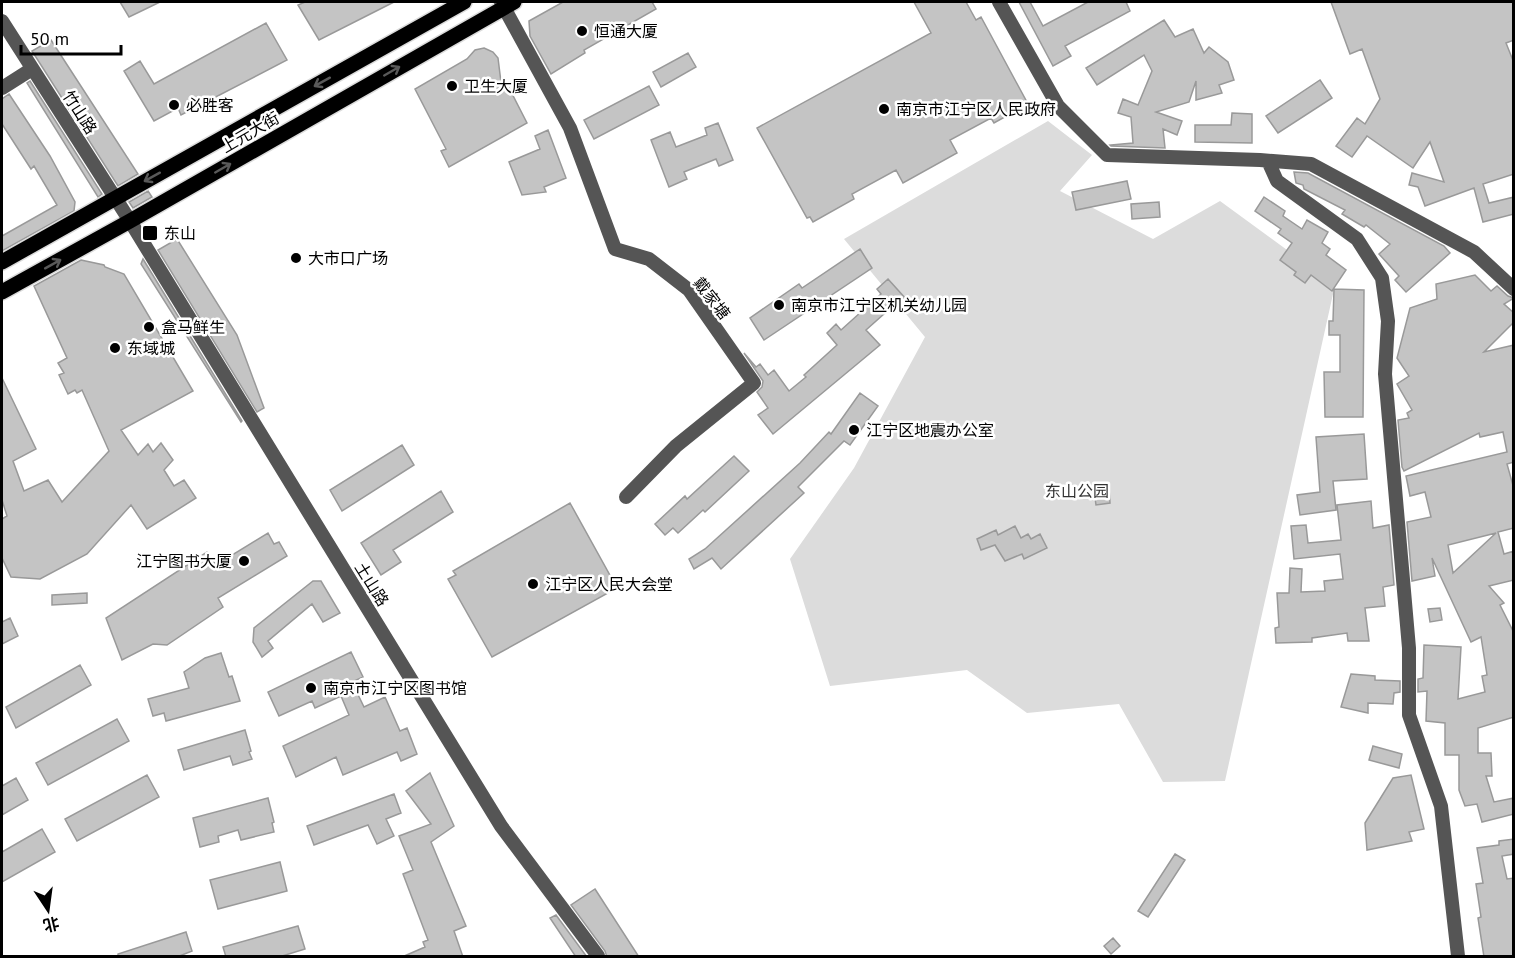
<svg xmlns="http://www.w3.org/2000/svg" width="1515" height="958" viewBox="0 0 1515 958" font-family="'PT Sans','Noto Sans SC',sans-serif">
<rect width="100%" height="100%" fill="#fff"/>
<path fill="#dcdcdc" d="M1048,121L1092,155L1060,191L1153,239L1220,201L1335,285L1225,781L1163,782L1119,704L1027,713L967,670L830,686L790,559L854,468L925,337L844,239Z"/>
<path fill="#c4c4c4" stroke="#999" stroke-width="1.5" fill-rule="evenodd" d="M120,2H160L129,17Z
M305,2H394L319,40L298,5Z
M563,2H652L656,9L584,50L585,53L551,74L530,36L529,21Z
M914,2H966L976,20L981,17L1028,104L994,123L991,118L950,140L957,153L903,183L896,170L852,194L854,199L813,222L810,217L807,218L757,128L931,33Z
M1019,2H1030L1043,26L1088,2H1126L1130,11L1065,46L1071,56L1053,66Z
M1331,2H1514V40L1506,43L1514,63V174L1483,184L1489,203L1514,197V214L1483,222L1474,188L1425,206L1418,187L1409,185L1412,173L1444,182L1430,142L1413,168L1367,136L1352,157L1336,146L1357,118L1365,124L1380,99L1362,49L1350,54Z
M1164,20L1175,37L1193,29L1204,53L1209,47L1228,62L1234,80L1219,85L1222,93L1196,100V81L1189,102L1156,112L1182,121L1177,135L1163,129L1165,148L1111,146L1110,145L1133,143L1131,117L1118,113L1123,99L1138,105L1152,71L1144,55L1097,85L1086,68Z
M266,23L287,60L181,115L178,108L154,121L124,71L140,61L154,84Z
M51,40L138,174L118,186L32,51Z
M484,48L493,52L498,58L501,82L505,80L527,123L449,167L441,151L446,149L415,89L467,59L475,50Z
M688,53L696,67L661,87L653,72Z
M1320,80L1332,98L1278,133L1266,116Z
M30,81L102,194L98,197L27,83Z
M649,86L659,105L594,139L584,120Z
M9,94L50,156L75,202L74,211L2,251V236L57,205L34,166L31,169L2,124V99Z
M1232,113L1252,114V143L1195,142V125H1231Z
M718,123L733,160L719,166L716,159L684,172L687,179L669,187L651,140L670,132L676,147L707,135L705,128Z
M548,130L566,178L544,187L546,192L522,195L509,162L540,149L535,136Z
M1294,172L1308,173L1444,246L1450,253L1406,292L1395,280L1399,276L1379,254L1390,244L1366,225L1364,227L1342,214L1345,210L1304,189L1303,185L1296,183Z
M1127,181L1131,199L1076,210L1072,192Z
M148,191L152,197L133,208L129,202Z
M1264,197L1285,211L1283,216L1302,229L1307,220L1328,232L1322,243L1330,249L1326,255L1346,270L1332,291L1311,275L1305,283L1294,275L1296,272L1280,260L1292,243L1278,233L1281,229L1255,211Z
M1159,202L1160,217L1132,219L1131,204Z
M177,239L237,335L264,408L257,412L158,250Z
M860,249L872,268L764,340L750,318L799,284L802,288Z
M143,259L242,421L241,422L141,264Z
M81,260L104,265L105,267L124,274L193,391L121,430L138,455L148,444L153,452L161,443L173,460L164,470L174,486L184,480L196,498L147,529L131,505L87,554L40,579L11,577L2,558V519L7,516L2,500V378L36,449L13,461L24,491L48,480L62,502L109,451L82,390L77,393L75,390L68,394L59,375L64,373L58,363L67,358L34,286Z
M1475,275L1491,291L1497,286L1508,296L1514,298L1504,304L1514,313V322L1484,352L1514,345V462L1507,464L1514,489V528L1498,532L1504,554L1514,551V580L1489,586L1504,603L1500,605L1514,633V717L1478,728V753H1491L1492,776H1486L1494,802L1514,798V814L1482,822L1477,804L1465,806L1459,790V755H1445V723L1426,721L1427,691L1418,692V679L1423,678L1424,645L1461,647L1458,699L1485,692L1482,676L1487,675L1481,637L1471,642L1432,558L1435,576L1412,581L1407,522L1431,517L1425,492L1410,496L1406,476L1507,452L1503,432L1480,437L1479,433L1404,471L1402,467L1398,420L1409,418L1407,413L1412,410L1397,384L1409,376L1397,358L1410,308L1437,299L1436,284ZM1496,533L1453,573L1448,545Z
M888,279L906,299L895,309L893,306L866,330L880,345L773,434L758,415L768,408L757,392L762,387L763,381L744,353L756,367L760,364L768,375L774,370L789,391L806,377L804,375L837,345L827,333L836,324L841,330L881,294L877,289Z
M1334,289L1364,290L1363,417H1325L1324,372H1340V335H1329V321H1333Z
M860,393L878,406L850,445L844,441L798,487L804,493L721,569L712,558L694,569L689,559L705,549L800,463L829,432L831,434Z
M1364,434L1367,479L1333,481L1336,510L1300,515L1297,495L1320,492L1316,437Z
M402,445L414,465L342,511L330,490Z
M734,456L749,471L705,512L703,510L678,533L673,528L665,535L655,524L685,496L687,499Z
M1109,488L1110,503L1096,505L1094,490Z
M441,491L453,512L393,550L401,562L381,575L361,543Z
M1371,501L1373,528L1389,525L1394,585L1383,587L1385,606L1365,608L1369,641H1348L1347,633L1312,638V642L1276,643L1275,628L1279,627L1277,593H1289L1290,568L1302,569L1301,592L1325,591L1324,581L1343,579L1340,554L1294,559L1291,526L1306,525L1308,543L1341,540L1337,505Z
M570,503L617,588L492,657L448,579L456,575L453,571Z
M1015,526L1021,538L1028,534L1031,539L1040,534L1047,548L1024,559L1022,554L1005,561L995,545L981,550L977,539L996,530L998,535Z
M268,533L274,544L279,542L287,556L218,598L223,607L167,645L153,644L122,660L106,618L207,552L216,565Z
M313,581H321L340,613L323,622L312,604L268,641L273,648L262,657L253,642L254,628Z
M87,593V603L52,605V595Z
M1440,608L1442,620L1430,622L1428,609Z
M10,618L18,636L2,644V622Z
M351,652L363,677L352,682L364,707L385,697L400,731L407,728L417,754L401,761L397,752L343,775L336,757L296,777L283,746L349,715L341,696L315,708L312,701L279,716L268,692Z
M221,653L229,677L232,676L240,701L166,721L164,713L153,716L148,699L189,688L184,672L205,658Z
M80,665L91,685L16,728L6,707Z
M1351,674L1375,676V680L1400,681V692L1394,693L1393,704L1368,703V713L1341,707Z
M117,719L129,741L48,785L36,763Z
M245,730L251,751L249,752L252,759L233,765L230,756L184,770L178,750Z
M1373,746L1402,754L1399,768L1369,760Z
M430,773L454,826L431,842L466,926L454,931L463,957H402L425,947L423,942L428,940L403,874L413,870L399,836L431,824L406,791Z
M147,775L159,797L77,841L65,819Z
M1411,775L1424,829L1409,832L1412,841L1367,850L1365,823L1393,778Z
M16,778L28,800L2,815V786Z
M394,794L401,813L386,819L394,836L377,844L368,825L314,845L307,826Z
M268,798L274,822L272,823L274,832L241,840L238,830L218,836L219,842L200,847L193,818Z
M42,829L55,852L2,882V852Z
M1514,839V854L1502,856L1507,879L1514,878V957H1484L1478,918L1481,917L1476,884L1483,883L1477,848L1499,845V841Z
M1175,854L1185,860L1148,917L1138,911Z
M280,862L287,891L218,909L210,880Z
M595,889L639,957H607L605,951L571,905Z
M556,915L587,957H576L550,918Z
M298,926L305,949L279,957H226L223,947Z
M186,932L192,951L177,957H118V954Z
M1113,938L1120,946L1111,954L1104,946Z"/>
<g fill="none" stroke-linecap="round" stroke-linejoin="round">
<defs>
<path id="major" d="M2,262L464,2
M2,292L130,221L514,2"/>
</defs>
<use href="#major" stroke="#dbdbdb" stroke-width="18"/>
<path stroke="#555" stroke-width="14" d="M501,2L570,128L615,249L649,259L689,290L754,383L676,446L626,497
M999,2L1058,106L1107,155L1260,160L1311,164L1474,252L1514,289
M2,21L130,221L501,826L598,956
M2,88L32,69
M1268,161L1277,181L1357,239L1382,278L1388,321L1385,374L1409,648V715L1441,806L1458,956"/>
<use href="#major" stroke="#000" stroke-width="15"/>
</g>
<defs><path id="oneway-shaft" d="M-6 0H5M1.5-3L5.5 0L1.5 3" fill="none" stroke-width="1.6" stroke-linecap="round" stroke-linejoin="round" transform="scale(1.5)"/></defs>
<g stroke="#595959">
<use href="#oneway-shaft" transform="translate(392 71) rotate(-30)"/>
<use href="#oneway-shaft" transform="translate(322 82) rotate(151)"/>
<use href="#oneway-shaft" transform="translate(223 168) rotate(-30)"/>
<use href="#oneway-shaft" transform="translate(152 177) rotate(151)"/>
<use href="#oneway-shaft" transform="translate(53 264) rotate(-29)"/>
</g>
<g fill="#000" stroke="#fff" stroke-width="2">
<circle cx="582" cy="31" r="6"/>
<circle cx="452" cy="86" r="6"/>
<circle cx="174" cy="105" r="6"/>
<circle cx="884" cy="109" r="6"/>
<rect x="142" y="225" width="16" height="16" rx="3"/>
<circle cx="296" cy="258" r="6"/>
<circle cx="779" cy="305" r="6"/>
<circle cx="149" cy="327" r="6"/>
<circle cx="115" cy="348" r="6"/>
<circle cx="854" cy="430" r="6"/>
<circle cx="244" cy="561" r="6"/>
<circle cx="533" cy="584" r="6"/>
<circle cx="311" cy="688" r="6"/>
</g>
<g text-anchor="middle" stroke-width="5" stroke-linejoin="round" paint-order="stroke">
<g font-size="16" fill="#000" stroke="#fff" text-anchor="start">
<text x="594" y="37">恒通大厦</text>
<text x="464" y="92">卫生大厦</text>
<text x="186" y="111">必胜客</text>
<text x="896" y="115">南京市江宁区人民政府</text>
<text x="164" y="239">东山</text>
<text x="308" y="264">大市口广场</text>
<text x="791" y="311">南京市江宁区机关幼儿园</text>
<text x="161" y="333">盒马鲜生</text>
<text x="127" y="354">东域城</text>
<text x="866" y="436">江宁区地震办公室</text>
<text x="232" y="567" text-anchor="end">江宁图书大厦</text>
<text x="545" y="590">江宁区人民大会堂</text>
<text x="323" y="694">南京市江宁区图书馆</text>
</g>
<g font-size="16" fill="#000" stroke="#fff">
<text transform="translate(80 112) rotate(57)" y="6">竹山路</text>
<text transform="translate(250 132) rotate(-30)" y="6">上元大街</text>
<text transform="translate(712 298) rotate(52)" y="6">戴家塘</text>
<text transform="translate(372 584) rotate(58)" y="6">土山路</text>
</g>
<g font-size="16" fill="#333" stroke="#fff">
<text x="1077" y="497">东山公园</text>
</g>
</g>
<rect width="1515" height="958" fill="none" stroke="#000000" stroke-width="6"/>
<g transform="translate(48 910) rotate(167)" stroke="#ffffff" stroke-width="4.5" paint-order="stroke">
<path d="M0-4.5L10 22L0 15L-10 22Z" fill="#000000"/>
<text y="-9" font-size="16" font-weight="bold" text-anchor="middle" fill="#000000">北</text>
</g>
<path d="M21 45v9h100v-9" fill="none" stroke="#000000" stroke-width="3"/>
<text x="30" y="45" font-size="18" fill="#000000" stroke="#ffffff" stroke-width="4.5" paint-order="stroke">50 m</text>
</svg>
